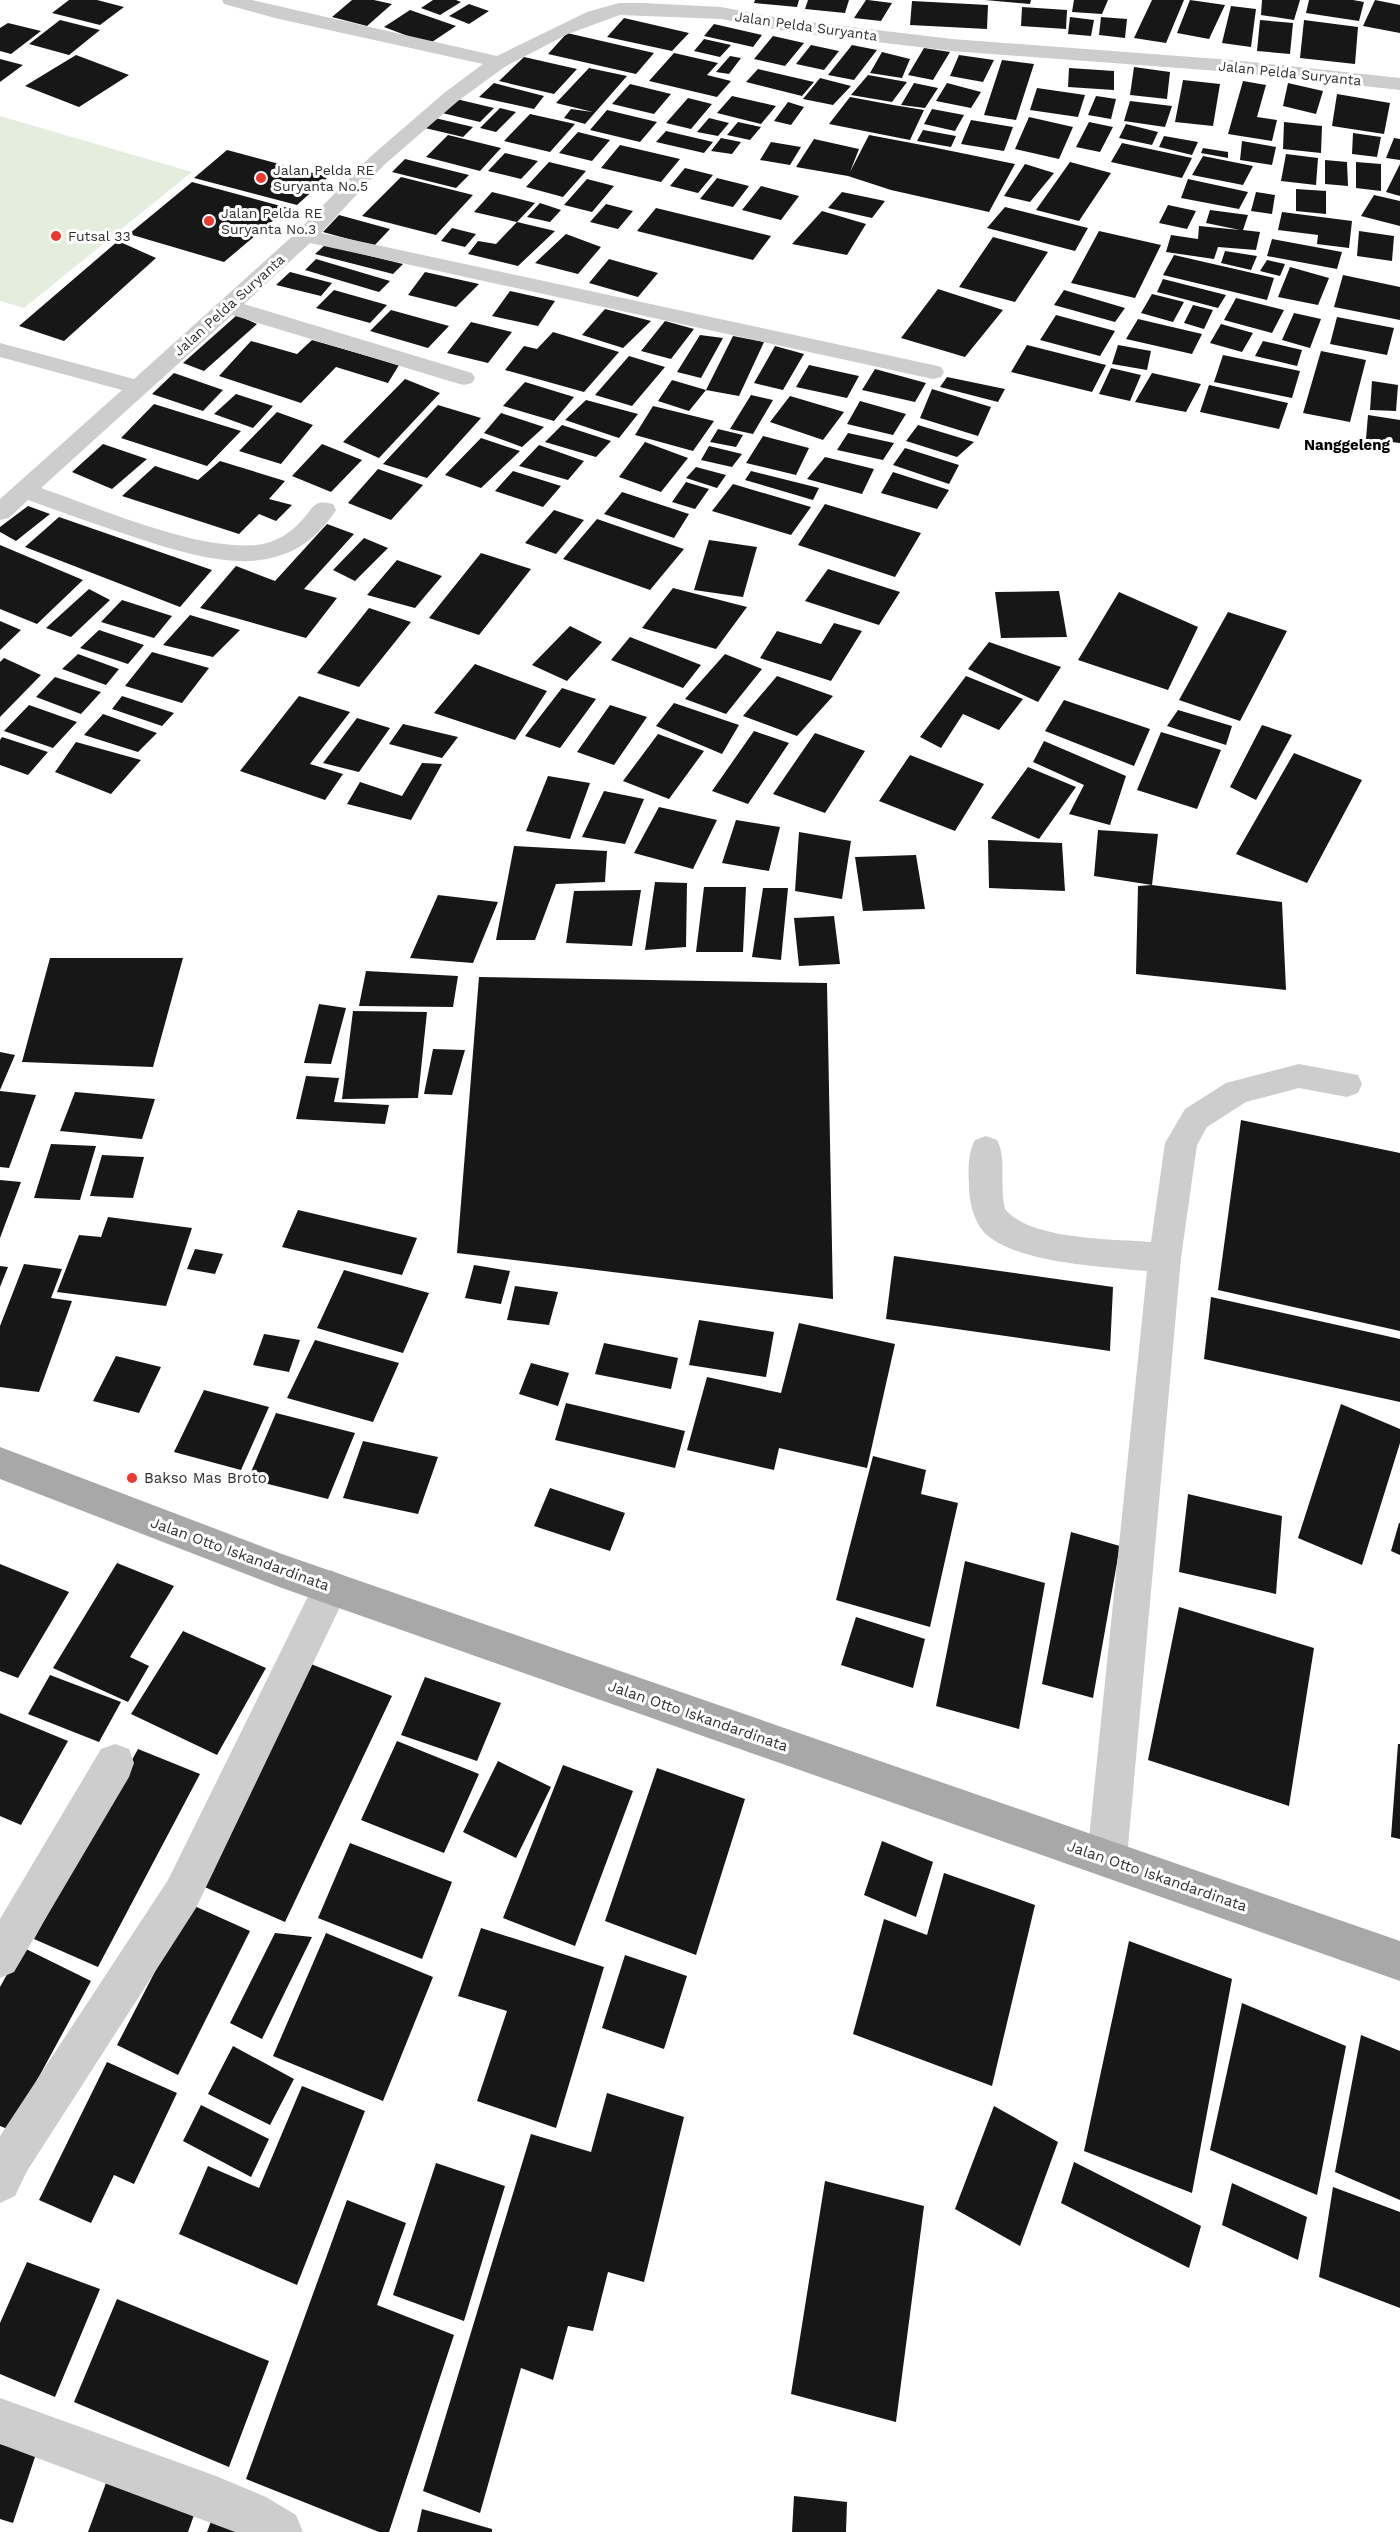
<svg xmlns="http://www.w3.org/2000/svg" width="1400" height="2532" viewBox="0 0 1400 2532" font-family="'Work Sans',sans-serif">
<rect width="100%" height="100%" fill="#fff"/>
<path fill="#e5eede" d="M0,116L192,172L24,308L0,301Z"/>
<path fill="#171717" d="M69,0H97L124,7L100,25L52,13Z
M352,0H374L392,4L367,26L332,17Z
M433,0H456L461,2L440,15L421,8Z
M755,0H799L797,7L754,3Z
M808,0H849L845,13L805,9Z
M866,0H868L892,3L881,21L854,18Z
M985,0H1031L1030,4Z
M1074,0H1108L1102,14L1072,12Z
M1152,0H1184L1166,43L1134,38Z
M1190,0L1225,5L1209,39L1177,33Z
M1262,0H1300L1294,20L1261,15Z
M1309,0H1353L1364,2L1359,21L1306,13Z
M1375,0L1400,5V33L1363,26Z
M912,1L988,5L987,29L910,25Z
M469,4L489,11L469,24L449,16Z
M1231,6L1256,9L1251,47L1222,43Z
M1022,7L1067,10L1066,29L1021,26Z
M410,10L456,26L429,44L384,27Z
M1070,17L1094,20L1091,36L1068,34Z
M1101,17L1127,19L1125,38L1099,35Z
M624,18L689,33L672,51L607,37Z
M60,20L100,30L69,55L29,44Z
M1260,20L1293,23L1290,54L1257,51Z
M1304,20L1358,27L1355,64L1300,58Z
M8,23L41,31L11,54L0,51V28Z
M714,24L762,35L753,47L704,36Z
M567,33L654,53L636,74L548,54Z
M773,36L804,43L785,66L754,59Z
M704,39L731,45L720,57L694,51Z
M811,45L839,51L824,70L796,64Z
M852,45L877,50L854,80L828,75Z
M924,48L950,52L933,80L908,75Z
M882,52L910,59L902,78L870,73Z
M674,53L718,63L707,75L731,81L717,97L649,81Z
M76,55L129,75L79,107L25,86Z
M959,55L994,60L983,82L950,76Z
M730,56L741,58L729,74L716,72Z
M524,57L577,69L554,94L499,81Z
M0,59L23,65L0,82Z
M1002,60L1034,64L1016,120L984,115Z
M1134,67L1170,72L1167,99L1130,95Z
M589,68L627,76L585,124L564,118L571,109L593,112L556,103Z
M1069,68L1114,71V90L1068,87Z
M758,69L814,82L802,96L746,82Z
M868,75L907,82L892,102L851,95Z
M820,78L851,86L833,105L803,99Z
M1183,80L1220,84L1213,126L1175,122Z
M1243,81L1266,85L1257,117L1277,120L1272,141L1228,134Z
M494,83L544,96L534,109L479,97Z
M914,83L938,88L925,108L901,105Z
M947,83L981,92L971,108L936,101Z
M1288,83L1323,91L1316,114L1283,106Z
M630,84L671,94L654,114L612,104Z
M1037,88L1085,95L1078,117L1030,110Z
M1337,94L1390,103L1384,134L1332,126Z
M732,96L776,106L761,124L717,113Z
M1096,96L1116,99L1111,119L1088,115Z
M850,97L893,105L924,110L910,140L829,124Z
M452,98L494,108L480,122L438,112Z
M688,98L712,104L691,129L666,123Z
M1130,101L1172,106L1165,127L1124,121Z
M788,102L804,107L791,125L774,121Z
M500,108L516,112L496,132L480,128Z
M932,109L964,115L955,131L924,124Z
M607,110L657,122L640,142L590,130Z
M530,114L575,124L550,152L504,141Z
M1029,117L1073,127L1059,159L1015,149Z
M435,118L473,127L463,137L425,128Z
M709,118L729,123L718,136L697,132Z
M971,120L1013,127L1004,151L961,144Z
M738,122L761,127L750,140L727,135Z
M1089,122L1113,127L1100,152L1076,147Z
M1284,122L1322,126L1321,153L1283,149Z
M1126,124L1158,132L1152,145L1119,138Z
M923,130L956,136L951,147L917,141Z
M666,131L713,142L704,153L656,142Z
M578,132L610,140L592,161L559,153Z
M1353,133L1381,137L1377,157L1352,154Z
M448,135L501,148L480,171L426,157Z
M869,135L922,145L1015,164L989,212L891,190L848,176L796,167L814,139L859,149L850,172Z
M1164,136L1198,142L1192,155L1159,147Z
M721,138L741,142L732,154L711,151Z
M1394,138L1400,139V160L1386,158Z
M1242,141L1276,147L1272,165L1240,160Z
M771,142L801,147L790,165L760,160Z
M1122,143L1192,158L1182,178L1111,162Z
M620,145L680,159L661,182L601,168Z
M1203,148L1228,152V158L1201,153Z
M227,150L328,177L297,205L194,178Z
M505,153L538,161L521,179L488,171Z
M1286,154L1318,158L1316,185L1281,181Z
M1203,156L1253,166L1243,185L1192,175Z
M405,159L469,175L456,188L392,172Z
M1325,160L1347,162L1348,186L1325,184Z
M549,162L586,171L563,197L526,187Z
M1070,162L1111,173L1079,221L1036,210Z
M1356,162L1381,164V191L1356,188Z
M1025,164L1054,173L1030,202L1004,196Z
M1400,164V196L1386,192Z
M685,168L713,175L698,193L670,186Z
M401,177L473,195L436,235L362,216Z
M717,178L749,186L733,207L700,199Z
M587,179L614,186L592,212L564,205Z
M1188,179L1248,192L1239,209L1181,198Z
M192,182L288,208L224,262L129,234Z
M761,186L799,196L781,220L742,210Z
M1296,189L1326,191V214L1296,211Z
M492,192L535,203L517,222L555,231L518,266L468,254L478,241L496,244L517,222L474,212Z
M842,192L885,201L872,218L828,208Z
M1256,192L1275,195L1272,214L1251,211Z
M1374,195L1400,201V226L1361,216Z
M540,203L561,210L550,222L527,217Z
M606,204L633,211L618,229L590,222Z
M1168,205L1196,211L1187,229L1159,223Z
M1005,207L1088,228L1075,251L987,228Z
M656,208L771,236L753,260L637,231Z
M1210,210L1248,215L1243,230L1260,232L1256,250L1218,247L1214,259L1166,252L1171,235L1198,239L1199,226L1240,230L1206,223Z
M822,211L866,224L847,255L792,244Z
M1282,212L1352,221L1349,248L1317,244L1318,235L1278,230Z
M339,215L390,229L374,246L323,232Z
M452,228L476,234L465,247L441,241Z
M1099,231L1161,245L1135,298L1071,283Z
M1359,231L1394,236L1392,261L1357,256Z
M566,234L601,247L578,274L535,263Z
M993,237L1048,252L1015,302L959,287Z
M1272,239L1342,252L1337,269L1267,256Z
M118,241L156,258L64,341L19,326Z
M325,245L403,264L393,274L315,254Z
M1225,251L1257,256L1251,270L1221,263Z
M1174,255L1274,278L1267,300L1163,275Z
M316,259L390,281L379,292L305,270Z
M609,259L658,273L638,297L589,283Z
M1267,260L1285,264L1280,276L1260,271Z
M1290,267L1329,278L1318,305L1278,297Z
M290,272L332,283L321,296L276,285Z
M425,272L479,284L456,307L408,295Z
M1343,275L1400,287V320L1334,307Z
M1163,279L1226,295L1218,308L1157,292Z
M938,289L1003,310L965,357L901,338Z
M334,290L387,305L370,323L316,308Z
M1064,290L1125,308L1115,322L1054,305Z
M510,291L555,301L538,326L492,316Z
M1152,294L1184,302L1173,322L1141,313Z
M1236,298L1284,310L1272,333L1224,320Z
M1193,305L1213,310L1204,329L1184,323Z
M605,309L651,321L623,348L582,335Z
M391,310L449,326L428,348L370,331Z
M1294,313L1321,319L1310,348L1282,340Z
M237,315L257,324L204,371L183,363Z
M1056,315L1115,331L1100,356L1040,340Z
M1337,317L1394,328L1387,355L1330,344Z
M1138,319L1202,334L1192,354L1126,339Z
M665,321L694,329L671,359L641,351Z
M471,322L512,332L488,363L447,353Z
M1221,324L1253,333L1242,352L1210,343Z
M553,332L619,352L584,392L505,370L524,346L537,349Z
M700,335L723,338L701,378L677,372Z
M733,336L764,342L739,396L706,390L689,411L658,401L672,380L706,390Z
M312,340L399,365L388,383L336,367L301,403L219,376L251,341L297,354Z
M1263,341L1302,350L1297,366L1255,356Z
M1027,345L1106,365L1092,392L1011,372Z
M1118,345L1151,351L1147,370L1112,364Z
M775,346L804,354L783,390L754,383Z
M1321,351L1366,360L1350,422L1303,413Z
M1223,355L1300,371L1292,398L1214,382Z
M629,356L665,367L632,406L595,395Z
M809,365L859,376L847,398L796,387Z
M1111,368L1141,375L1130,401L1099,394Z
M875,369L926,383L915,402L862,390Z
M174,373L223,390L203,411L152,394Z
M1152,373L1201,384L1186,412L1135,402Z
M947,377L1005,389L998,402L940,387Z
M405,379L440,393L379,458L343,442Z
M1372,381L1398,385L1396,411L1370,410Z
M525,382L574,397L554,421L503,406Z
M1209,385L1288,403L1279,429L1200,412Z
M932,389L991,407L978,436L920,418Z
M236,394L273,406L253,428L214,414Z
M751,395L773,400L753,434L730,429Z
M790,396L844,412L823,440L770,422Z
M586,400L638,414L619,438L565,420Z
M860,401L906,414L893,435L847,424Z
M154,404L241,431L207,466L121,438Z
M438,405L481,418L427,478L383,464Z
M653,406L714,421L693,451L635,435Z
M277,412L313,425L281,464L239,451Z
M501,413L544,427L522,447L484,433Z
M1368,415L1400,420V443L1366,439Z
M562,425L611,441L596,457L545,442Z
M918,425L974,442L957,457L906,441Z
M718,429L743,435L736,447L710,442Z
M848,433L894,443L883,460L837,450Z
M763,436L809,448L796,475L746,463Z
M481,438L520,451L481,488L445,475Z
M645,442L688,458L661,492L619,477Z
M103,444L147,459L112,489L72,472Z
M322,444L362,460L331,492L292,476Z
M539,445L584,461L568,480L519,466Z
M709,446L742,454L732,467L701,460Z
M905,448L959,465L949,484L893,465Z
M825,457L874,469L862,494L807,479Z
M220,461L285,481L269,499L292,505L276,521L259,514L239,534L122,496L155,466L198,480Z
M696,467L726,475L717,488L686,478Z
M378,469L423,485L391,520L348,503Z
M513,471L561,486L543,507L495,491Z
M751,471L819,488L813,500L745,480Z
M893,472L949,490L937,509L881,493Z
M686,482L709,489L695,509L672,502Z
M733,484L811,507L791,535L712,511Z
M622,492L689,514L674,538L604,514Z
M825,504L921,533L895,577L798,545Z
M28,506L50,514L16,541L0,532V527Z
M554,510L584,520L556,554L525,543Z
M59,517L212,570L180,607L25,547Z
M597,519L684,549L650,590L563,559Z
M327,524L354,534L304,589L337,598L306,638L200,608L236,566L275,581Z
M364,538L388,548L355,581L333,570Z
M709,540L757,547L743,597L694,590Z
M0,545L83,580L37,624L0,609Z
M481,553L531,569L479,635L429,618Z
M397,560L442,576L415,608L367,595Z
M828,569L900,592L879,625L805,601Z
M673,588L747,607L716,649L642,628Z
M89,589L110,600L71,637L46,628Z
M1059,591L1067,637L1001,638L995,592Z
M1119,592L1198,627L1168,690L1078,660Z
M122,600L172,616L154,638L101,622Z
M369,608L411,622L359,687L317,673Z
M1228,612L1287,631L1240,721L1179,700Z
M190,615L240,630L213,657L163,645Z
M0,621L21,630L0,650Z
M834,623L862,631L831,681L760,658L777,631L821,644Z
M570,626L602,642L567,681L532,665Z
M99,630L144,645L128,664L80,648Z
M630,637L701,665L683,688L611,660Z
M989,642L1061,667L1038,702L968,669Z
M152,652L209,668L182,703L125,686Z
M78,654L119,669L106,685L62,669Z
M725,654L762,669L726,714L685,699Z
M4,658L41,675L0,717V662Z
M475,664L547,691L515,740L434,713Z
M777,676L833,696L797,736L743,716Z
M966,676L1023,699L999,730L963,714L941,748L920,737Z
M55,677L101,692L81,714L36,697Z
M562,688L596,699L560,748L525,736Z
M122,696L174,713L162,726L112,709Z
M299,696L350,712L310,764L343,774L325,800L240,771Z
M1064,700L1150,729L1134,766L1045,731Z
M674,703L739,725L722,754L656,726Z
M29,705L77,722L53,748L4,731Z
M610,705L647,717L614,765L577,752Z
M1178,710L1232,726L1226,745L1167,726Z
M103,714L157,733L138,752L84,735Z
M357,718L390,728L359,772L323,763Z
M403,724L458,737L442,758L389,744Z
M1262,725L1292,735L1256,800L1230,787Z
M754,731L789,743L748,804L712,791Z
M1161,732L1221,750L1197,809L1137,790Z
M815,733L865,751L825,813L773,794Z
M658,734L704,751L669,799L623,781Z
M2,737L48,752L28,775L0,765V740Z
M1044,741L1126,776L1110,825L1069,814L1084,785L1033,762Z
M76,742L141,760L111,794L55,772Z
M1294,753L1362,780L1307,883L1236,854Z
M910,755L984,784L955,831L879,801Z
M422,763L442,764L411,820L347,804L360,782L402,796Z
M1028,767L1076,787L1039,839L991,818Z
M548,776L590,783L570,839L526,831Z
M604,791L644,799L625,844L582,837Z
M659,807L717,820L693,869L634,853Z
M736,820L780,827L769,871L722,863Z
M1098,830L1158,834L1152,885L1282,902L1286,990L1136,974L1138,886L1152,885L1094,876Z
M799,832L851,841L842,899L795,891Z
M988,840L1062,843L1065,891L989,888Z
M514,846L607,851L605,882L556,884L535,940H496Z
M916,855L925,909L863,911L855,857Z
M655,882L687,883L686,947L645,950Z
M704,887H746L743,952H696Z
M763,888H788L781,960L752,957Z
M641,890L632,946L566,943L574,891Z
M438,895L498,902L473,963L410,958Z
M834,916L840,964L799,966L794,918Z
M50,958H183L153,1067L22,1062Z
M366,971L458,976L453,1007L359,1006Z
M479,977L827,983L833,1299L457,1253Z
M319,1004L346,1008L331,1064L304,1063Z
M353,1011L427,1012L418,1098L342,1099Z
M433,1049L465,1050L452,1095L424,1094Z
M0,1052L15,1055L0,1090Z
M306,1076L339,1078L334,1102L389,1105L385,1124L296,1119Z
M0,1091L36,1095L9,1168L0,1167Z
M75,1092L155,1099L142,1139L60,1131Z
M1241,1120L1400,1153V1331L1218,1290Z
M51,1144L96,1146L80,1200L34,1198Z
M102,1155L144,1157L133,1198L90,1196Z
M0,1180L21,1182L0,1238Z
M298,1210L417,1238L402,1275L282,1247Z
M108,1217L192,1228L166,1306L57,1292L79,1235L101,1237Z
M195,1249L223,1254L215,1274L187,1269Z
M894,1256L1113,1287L1110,1351L886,1319Z
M24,1264L62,1269L51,1298L72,1301L39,1392L0,1387V1326Z
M474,1265L510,1271L501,1304L465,1298Z
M0,1266L8,1267L0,1287Z
M344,1270L429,1293L403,1353L317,1328Z
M515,1286L558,1292L549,1325L507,1320Z
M1211,1297L1400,1339V1402L1204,1359Z
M699,1320L774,1332L766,1377L689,1365Z
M799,1323L895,1344L867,1468L779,1448L774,1470L687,1450L707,1377L781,1393Z
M264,1334L300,1340L289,1372L253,1365Z
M315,1340L399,1363L373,1422L287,1398Z
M604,1343L678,1358L671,1389L595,1374Z
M116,1356L161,1367L139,1413L93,1401Z
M531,1363L569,1373L558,1406L519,1394Z
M204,1390L269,1407L241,1470L174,1452Z
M566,1403L685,1431L675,1468L555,1440Z
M1341,1404L1400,1429V1443L1362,1565L1298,1538Z
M276,1413L355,1433L328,1499L248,1479Z
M363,1441L438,1457L418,1514L343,1498Z
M873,1456L926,1470L921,1494L958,1503L930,1627L836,1600Z
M550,1488L625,1513L610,1551L534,1526Z
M1188,1494L1282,1516L1276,1594L1179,1572Z
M1399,1523H1400V1555L1391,1551Z
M1071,1532L1120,1546L1093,1698L1042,1684Z
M965,1561L1045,1583L1019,1729L936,1706Z
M117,1563L174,1586L130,1657L149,1666L128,1702L53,1668Z
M0,1564L69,1592L18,1678L0,1671Z
M1179,1607L1314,1648L1289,1806L1148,1760Z
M856,1617L925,1639L913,1688L841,1665Z
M183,1631L266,1668L217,1755L131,1714Z
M311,1664L392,1696L285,1922L200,1885Z
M50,1675L121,1702L99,1742L28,1714Z
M425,1677L501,1703L477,1761L401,1735Z
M0,1713L68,1741L21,1825L0,1816Z
M397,1741L479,1774L444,1853L361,1820Z
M1398,1744H1400V1839L1391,1837Z
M138,1749L200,1774L98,1967L34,1939Z
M498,1761L551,1787L516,1858L463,1832Z
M563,1765L633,1791L575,1946L503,1918Z
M657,1768L745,1799L696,1955L605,1921Z
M882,1841L933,1862L916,1917L864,1895Z
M350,1843L452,1882L422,1959L318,1918Z
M944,1873L1035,1905L992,2086L853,2034L884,1919L927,1935Z
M190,1904L250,1931L178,2075L117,2045Z
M481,1928L604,1967L556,2128L477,2101L507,2011L458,1996Z
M275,1933L312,1937L262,2039L230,2023Z
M326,1933L433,1977L383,2101L273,2056Z
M1129,1941L1232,1979L1192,2193L1084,2151Z
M22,1947L91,1981L10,2130L0,2126V1987Z
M625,1955L687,1976L664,2049L602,2028Z
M1242,2003L1346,2046L1317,2195L1210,2150Z
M1361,2035L1400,2051V2200L1335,2172Z
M233,2046L294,2079L270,2125L208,2094Z
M107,2062L177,2093L134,2184L114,2175L91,2223L39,2200Z
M302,2086L365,2111L297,2285L179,2234L208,2166L259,2188Z
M607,2093L684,2117L644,2282L608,2272L593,2331L568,2326L553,2380L521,2368L480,2513L423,2491L531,2134L591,2152Z
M201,2105L269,2139L251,2177L183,2141Z
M994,2106L1058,2142L1020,2246L955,2209Z
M1074,2162L1201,2226L1189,2268L1061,2203Z
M436,2163L505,2186L464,2321L393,2295Z
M825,2181L924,2206L896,2422L791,2394Z
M1232,2183L1307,2217L1298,2260L1222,2225Z
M1333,2187L1400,2212V2308L1319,2277Z
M347,2200L406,2223L377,2305L454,2335L389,2532H379L246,2479Z
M27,2262L100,2289L55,2397L0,2374V2323Z
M117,2299L269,2361L229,2467L74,2402Z
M0,2444L36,2454L13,2523L0,2519Z
M106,2483L194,2515L188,2532H88Z
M794,2496L847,2502L846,2532H792Z
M422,2509L492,2529V2532H417Z
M213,2516L259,2532H207Z"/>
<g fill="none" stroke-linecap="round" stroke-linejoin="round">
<path fill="#cdcdcd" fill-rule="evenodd" d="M222,0H252L497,56L587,12L619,3H643L721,7L785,19L952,39L1232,60L1400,78V90L1232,72L952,51L785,31L721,19L620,15L568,34L506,66L458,101L384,165L321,233L933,365L941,367L944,372L941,377L933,379L310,243L244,304L472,373L475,378L472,383L464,385L456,383L232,315L41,488C102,509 194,550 256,545C276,543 291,533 303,519C307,515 311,508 315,505C321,501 327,503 333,504L336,510C287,586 208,561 137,538C100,526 64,513 28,500L9,518L0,520V499L122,390L0,357V343L134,379L298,231L370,157L444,93L483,64L279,19L224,4Z
M1299,1064L1358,1075L1362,1084L1358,1093L1347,1097L1299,1088L1246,1102L1207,1127L1197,1145L1181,1258L1127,1858L1121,1872L1107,1878L1093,1872L1087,1858L1147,1271C1105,1267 1019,1263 987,1235C974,1224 969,1201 969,1185C968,1169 968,1153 975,1140L986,1136L997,1140C1007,1158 999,1187 1005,1209C1029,1240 1113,1239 1151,1242L1165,1143L1185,1109L1226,1083Z
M331,1570L344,1576L349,1588L196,1908L27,2171L15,2196L0,2203V2136L168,1880L318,1576Z
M115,1744L129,1749L134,1763L129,1777L14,1972L0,1978V1919L101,1749Z
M0,2398L216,2476L266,2497L296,2515L303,2532H235L0,2444Z"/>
<path fill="#a8a8a8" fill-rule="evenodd" d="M0,1447L282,1554L1400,1941V1981L282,1588L0,1479Z"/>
</g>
<g fill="#ec382e" stroke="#fff" stroke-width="2">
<circle cx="261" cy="178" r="6"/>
<circle cx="209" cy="221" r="6"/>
<circle cx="56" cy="236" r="6"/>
<circle cx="132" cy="1478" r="6"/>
</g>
<g text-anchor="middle" stroke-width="6" stroke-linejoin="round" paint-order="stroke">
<g font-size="14" fill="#303030" stroke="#fff">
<text transform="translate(806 26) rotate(8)" y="5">Jalan Pelda Suryanta</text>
<text transform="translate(1290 73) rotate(6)" y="5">Jalan Pelda Suryanta</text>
<text transform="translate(229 305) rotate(-42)" y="5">Jalan Pelda Suryanta</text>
</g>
<g font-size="14" fill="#303030" stroke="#fff" text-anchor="start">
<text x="273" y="175">Jalan Pelda RE<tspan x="273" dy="16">Suryanta No.5</tspan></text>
<text x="221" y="218">Jalan Pelda RE<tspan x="221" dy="16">Suryanta No.3</tspan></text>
<text x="68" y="241">Futsal 33</text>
</g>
<g font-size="15" font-weight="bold" fill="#000" stroke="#fff">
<text x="1347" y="450">Nanggeleng</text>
</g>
<g font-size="15" fill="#303030" stroke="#fff" text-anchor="start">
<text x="144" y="1483">Bakso Mas Broto</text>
</g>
<g font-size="15" fill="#303030" stroke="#fff">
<text transform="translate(240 1554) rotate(20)" y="5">Jalan Otto Iskandardinata</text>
<text transform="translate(698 1716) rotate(19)" y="5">Jalan Otto Iskandardinata</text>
<text transform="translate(1157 1876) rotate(19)" y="5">Jalan Otto Iskandardinata</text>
</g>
</g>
</svg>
